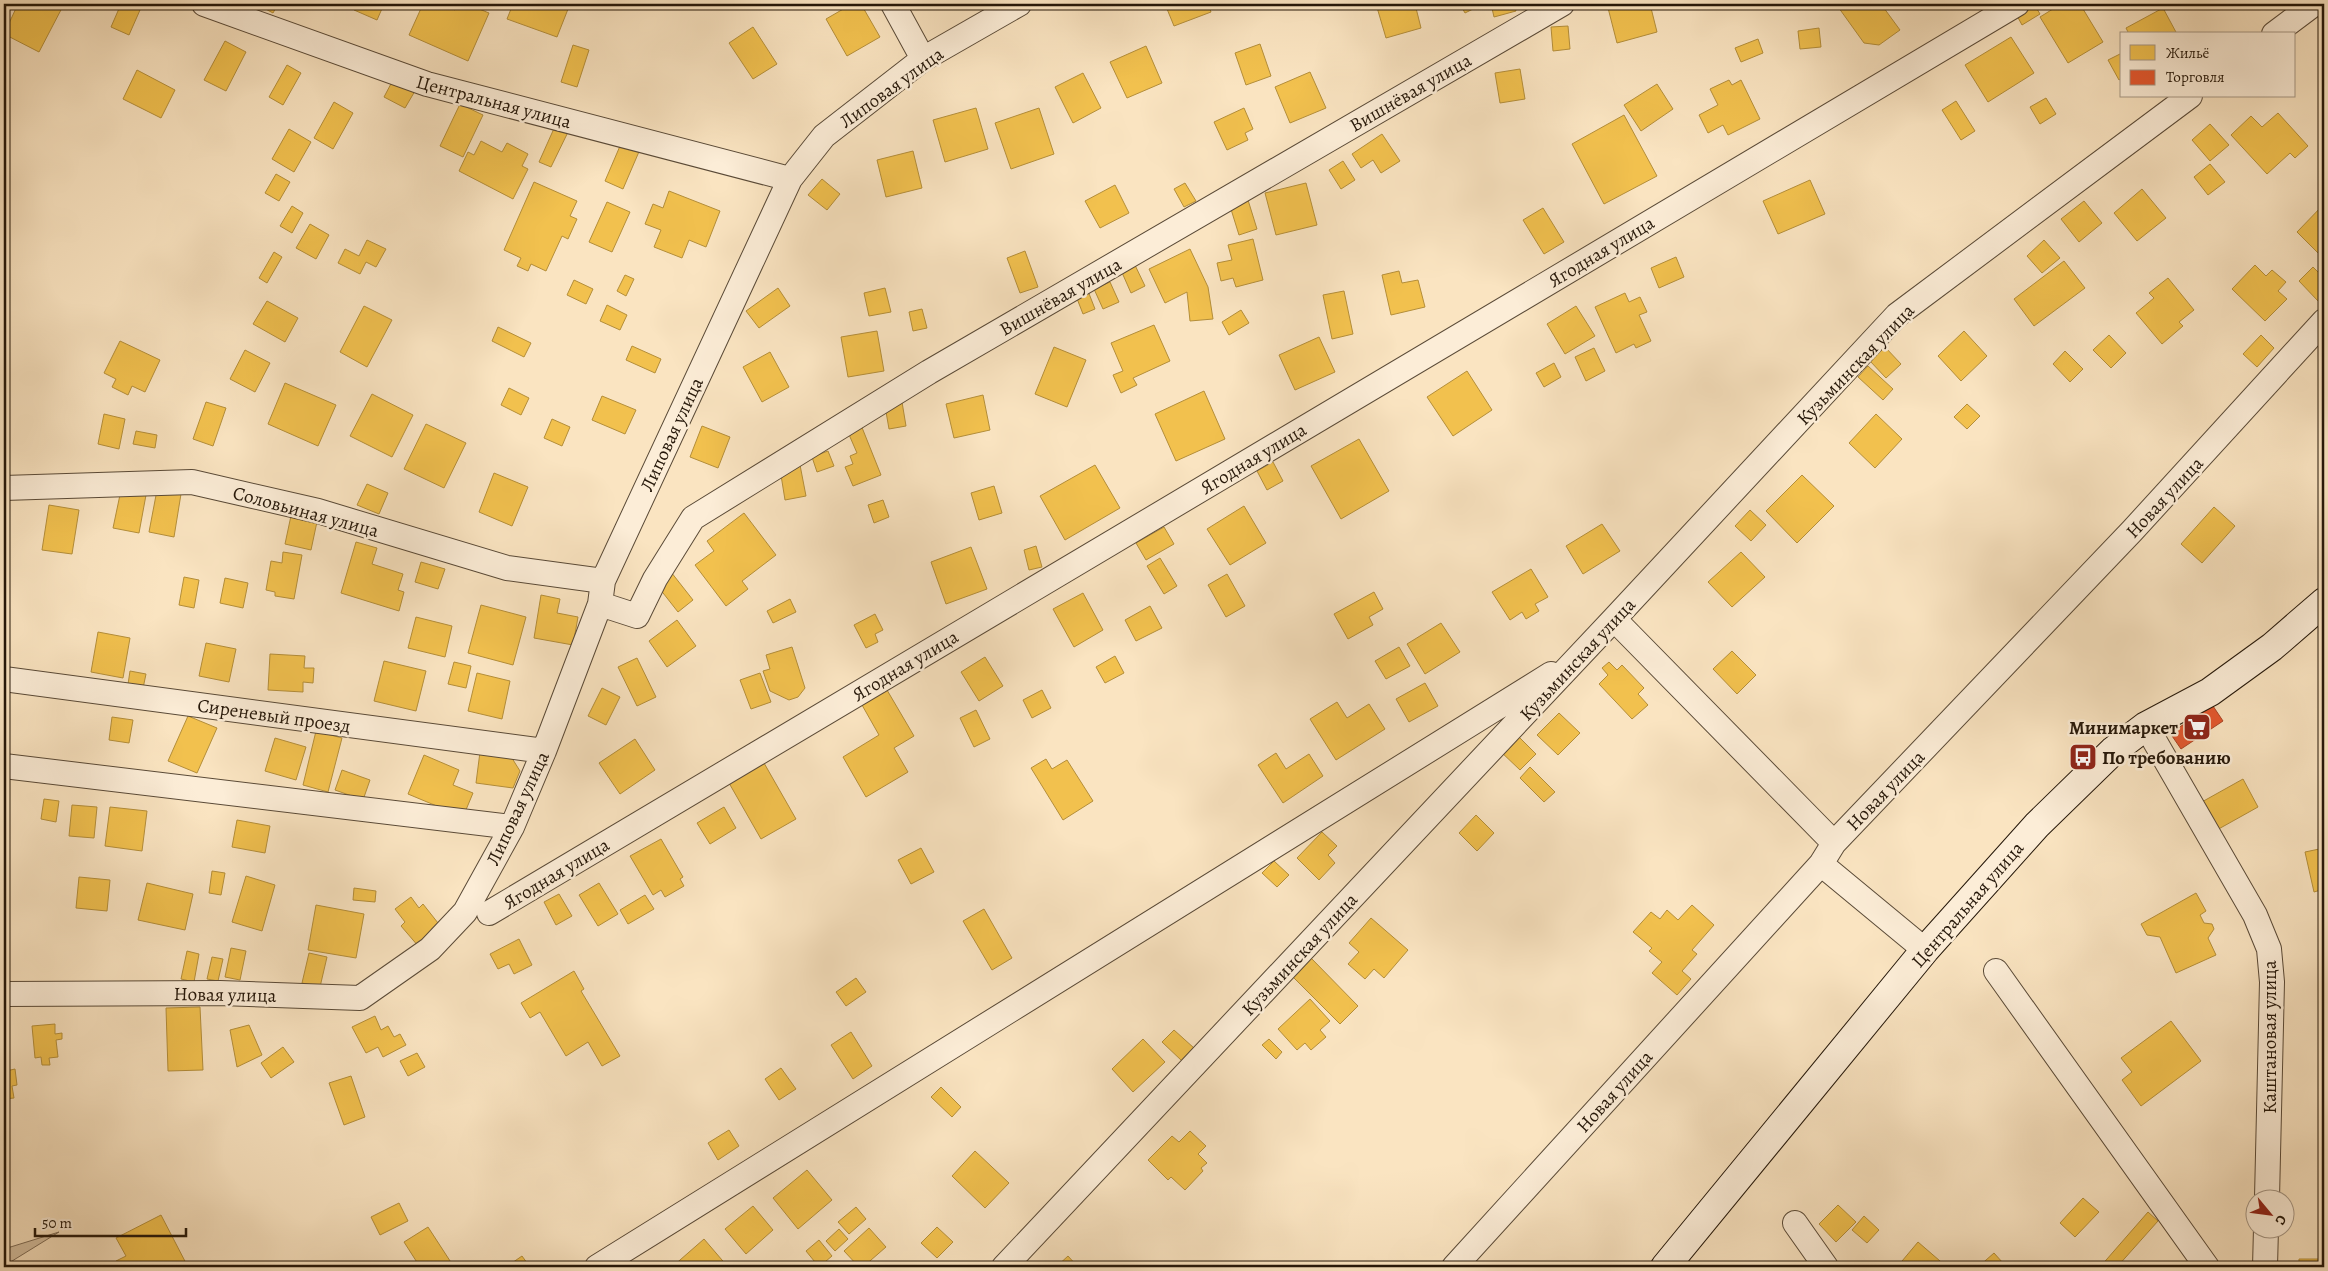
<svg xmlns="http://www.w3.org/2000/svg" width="2328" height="1271" viewBox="0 0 2328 1271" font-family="Alegreya,serif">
<rect width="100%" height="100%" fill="#fae4c1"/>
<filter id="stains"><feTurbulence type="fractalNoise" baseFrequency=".004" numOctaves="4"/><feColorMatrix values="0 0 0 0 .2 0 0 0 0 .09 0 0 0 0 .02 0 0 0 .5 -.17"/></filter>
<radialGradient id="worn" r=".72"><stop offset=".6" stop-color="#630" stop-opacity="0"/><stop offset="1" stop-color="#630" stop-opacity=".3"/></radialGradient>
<path fill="#d6c1a2" stroke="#7e6c56" d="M59,1232L4,1266V1249Z"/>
<path fill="#f2c14e" stroke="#b48e39" d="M18,4H59L63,6L39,52L4,34Z
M121,4L140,10L129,35L111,27Z
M261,4H278L273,13L260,6Z
M357,4H384L377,20L354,10Z
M423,4H440L455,10L458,4H467L489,13L468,61L409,35Z
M513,4H570L557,37L507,19Z
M852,4H861L880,37L847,56L826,19Z
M1165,4H1208L1211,12L1174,26Z
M1376,4H1415L1421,28L1386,38Z
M1460,4H1477L1479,6L1465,13Z
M1491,4H1514L1516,11L1494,17Z
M1607,4H1650L1657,32L1617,43Z
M1836,4H1881L1900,30L1879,45L1864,43Z
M2024,4H2034L2040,14L2022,25L2014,10Z
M2061,4H2080L2103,42L2068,63L2040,17Z
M2163,8L2177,34H2129L2126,28Z
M1568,26L1570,49L1553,51L1551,27Z
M753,27L777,64L753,79L729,43Z
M1819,28L1821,47L1800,49L1798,31Z
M2011,37L2034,73L1988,102L1965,65Z
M1758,39L1763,53L1741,62L1735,48Z
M225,41L246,52L226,91L204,80Z
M1260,44L1271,76L1246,85L1235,53Z
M573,45L589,50L577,87L561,82Z
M1146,46L1162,83L1127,98L1110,62Z
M2122,53V78L2119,80L2108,60Z
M287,65L301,73L283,105L269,97Z
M1520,69L1525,99L1500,103L1495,73Z
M137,70L175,90L161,118L123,99Z
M1310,72L1326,108L1290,123L1275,87Z
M1083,73L1101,108L1073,123L1055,87Z
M393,80L415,91L405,108L384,97Z
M1729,80L1732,85L1741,80L1760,119L1728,135L1723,125L1708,133L1699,115L1718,105L1710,89Z
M1657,84L1673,109L1641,131L1624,105Z
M2046,98L2056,114L2040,124L2030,107Z
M1956,101L1975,131L1961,140L1942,110Z
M334,102L353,113L333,149L314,138Z
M460,104L483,115L463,157L440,146Z
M976,108L988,149L945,162L933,120Z
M1039,108L1054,154L1011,169L995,123Z
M1244,108L1253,129L1245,133L1248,140L1227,150L1214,122Z
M2278,113L2308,146L2295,158L2290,153L2267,174L2231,135L2251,116L2262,127Z
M1624,115L1657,176L1604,204L1572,144Z
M556,124L569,130L551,167L539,162Z
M2210,124L2229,145L2210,161L2192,140Z
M289,129L311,142L294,172L272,159Z
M1382,134L1400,161L1381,173L1373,160L1361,168L1352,154Z
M623,139L641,147L623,189L605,181Z
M481,141L502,152L507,143L528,154L522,166L528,169L513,199L459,171L468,152L474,155Z
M913,151L922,188L886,197L877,160Z
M1343,161L1355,180L1341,189L1329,170Z
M2210,164L2225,182L2208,195L2194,177Z
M276,174L290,182L279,201L265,193Z
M822,179L840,194L827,210L808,195Z
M1810,180L1825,214L1778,234L1763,201Z
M534,182L577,201L570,216L577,219L568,239L562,236L546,271L531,264L528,271L517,266L521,258L504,250Z
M1185,183L1196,201L1184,207L1174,189Z
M1306,183L1317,225L1276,235L1265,193Z
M1115,185L1129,213L1100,228L1085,201Z
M2142,189L2166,218L2137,241L2114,213Z
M669,191L720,211L706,247L689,240L682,258L654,247L661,230L645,224L653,204L663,208Z
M1248,200L1257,229L1239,235L1230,206Z
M2084,201L2102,223L2079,242L2061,219Z
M607,202L630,212L612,252L589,242Z
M2324,204V259L2297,232Z
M292,206L303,213L292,233L280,226Z
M1543,208L1564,242L1544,254L1523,220Z
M310,224L329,235L316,259L296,248Z
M1253,239L1263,280L1236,287L1233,278L1221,281L1217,263L1232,260L1228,245Z
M367,240L386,249L376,267L366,262L360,274L338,263L345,249L359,256Z
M2044,240L2060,258L2042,273L2027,256Z
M1190,249L1208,287L1213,319L1190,321L1187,292L1165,303L1149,269Z
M1025,251L1038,287L1020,293L1007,258Z
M274,252L282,257L267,283L259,278Z
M1676,257L1684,277L1659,288L1651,268Z
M1133,261L1145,286L1131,293L1120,268Z
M2064,261L2085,288L2034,326L2014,299Z
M2255,265L2266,276L2272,270L2286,282L2278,291L2287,299L2265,321L2232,289Z
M2313,267L2324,278V295L2318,301L2299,281Z
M1399,271L1402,283L1418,280L1425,307L1391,315L1382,275Z
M625,275L634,279L626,296L617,291Z
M2168,278L2194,310L2179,322L2183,326L2162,344L2136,313L2154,298L2149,293Z
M574,280L593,289L586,304L567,295Z
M1110,282L1119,302L1103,309L1094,289Z
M778,288L790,306L759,328L746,311Z
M885,288L891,312L869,316L864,293Z
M1088,291L1095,309L1083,314L1076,296Z
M1344,291L1353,334L1332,339L1323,295Z
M1625,293L1629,302L1640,297L1647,312L1639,315L1651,341L1636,348L1634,344L1616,353L1595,307Z
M267,301L298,318L285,342L253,324Z
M607,305L627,315L620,330L600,321Z
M364,306L392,320L367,367L340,352Z
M1576,306L1595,336L1565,354L1547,324Z
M922,309L927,328L913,331L909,312Z
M1241,310L1249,323L1229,335L1222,322Z
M1154,325L1170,361L1133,378L1137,385L1121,393L1113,375L1123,371L1111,343Z
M498,327L531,343L524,357L492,341Z
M877,331L884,371L848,377L841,337Z
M1964,331L1987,356L1961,381L1938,356Z
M2109,335L2126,353L2111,368L2093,350Z
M2261,335L2274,348L2257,367L2243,354Z
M1319,337L1335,372L1295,390L1279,355Z
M120,341L160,360L145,392L132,386L128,395L112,387L116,379L104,373Z
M632,346L661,359L655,373L626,360Z
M1054,347L1086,360L1067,407L1035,394Z
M1885,347L1901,364L1886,378L1870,361Z
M1594,348L1605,371L1586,381L1575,357Z
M245,350L270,363L255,392L230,379Z
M2065,351L2083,369L2070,382L2053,364Z
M770,352L789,387L762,402L743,367Z
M1554,363L1561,377L1544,387L1536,373Z
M1868,366L1893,389L1883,400L1858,377Z
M1467,371L1492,410L1453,436L1427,397Z
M285,383L336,405L318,446L268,424Z
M509,388L529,398L521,415L501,405Z
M1204,391L1225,439L1176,461L1155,414Z
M372,394L413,415L392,457L350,436Z
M983,395L990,430L954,438L946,404Z
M602,396L636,410L625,434L592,420Z
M206,402L226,408L213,446L193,439Z
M902,402L906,426L889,429L885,406Z
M1967,404L1980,416L1967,429L1954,417Z
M104,414L125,419L119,449L98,444Z
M1876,414L1902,439L1875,468L1849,443Z
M552,419L570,427L562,446L544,438Z
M426,424L466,443L444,488L404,469Z
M861,425L881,475L853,486L845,467L853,464L850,456L857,453L847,430Z
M702,426L730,437L718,468L690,457Z
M136,431L157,435L155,448L133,444Z
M1359,439L1389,491L1341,519L1311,466Z
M828,451L834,466L817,472L812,457Z
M1273,462L1283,481L1267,490L1257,471Z
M800,465L806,496L785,500L780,469Z
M1095,465L1120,508L1065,540L1040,496Z
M494,473L528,487L512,526L479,512Z
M1802,475L1834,506L1797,543L1766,511Z
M367,484L388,493L379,514L357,505Z
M994,486L1002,513L979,520L971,493Z
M121,490L146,495L139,533L113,528Z
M157,490L181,494L174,537L149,532Z
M883,500L889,517L874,523L868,505Z
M49,505L79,510L72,554L42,550Z
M1244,506L1266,543L1230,565L1207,529Z
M2214,507L2235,526L2202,563L2181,544Z
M1750,510L1766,525L1751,541L1735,526Z
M292,511L318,517L311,550L285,544Z
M744,513L776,555L742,581L748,589L726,606L695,565L714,551L707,541Z
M1602,524L1620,551L1583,574L1566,546Z
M1164,527L1174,544L1146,560L1136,543Z
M356,542L377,548L372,564L403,574L398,590L404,592L399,611L341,593Z
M1036,546L1042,567L1029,570L1024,550Z
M971,547L987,589L946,604L931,562Z
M283,552L302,555L294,599L275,596V592L266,590L271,561L282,563Z
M1741,552L1765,577L1732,607L1708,582Z
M1160,558L1177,586L1164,594L1147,566Z
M421,562L445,569L438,589L415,582Z
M1531,569L1548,597L1535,604L1539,611L1526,619L1522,612L1510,620L1492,592Z
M671,572L693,600L678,612L656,584Z
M1227,574L1245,606L1226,617L1208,585Z
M184,577L199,580L194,608L179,605Z
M225,578L248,583L243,608L220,603Z
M1374,592L1383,609L1369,617L1373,625L1348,639L1334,614Z
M1083,593L1103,630L1074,647L1053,609Z
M541,595L560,599L557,613L578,617L573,645L534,638Z
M790,599L796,612L773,623L767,611Z
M481,605L526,617L513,665L468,653Z
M1150,606L1162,628L1136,641L1125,620Z
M875,614L883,630L875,634L878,642L866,648L854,625Z
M416,617L452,626L445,657L408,648Z
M677,620L696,646L667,667L649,641Z
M1441,623L1460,652L1425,674L1407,644Z
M98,632L130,638L123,678L91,672Z
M206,643L236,649L229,682L199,676Z
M792,647L805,688L798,697L789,700L770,691L763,671L770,669L766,655Z
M1399,647L1410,666L1386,679L1375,661Z
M1732,651L1756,675L1737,694L1713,669Z
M270,654L305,656L304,668H314L313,683L303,682V692L268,690Z
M1115,656L1124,673L1105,683L1096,667Z
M985,657L1003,686L979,701L961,672Z
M637,658L656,697L637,706L618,667Z
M384,661L426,671L416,711L374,701Z
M454,662L471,666L466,688L448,684Z
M1609,662L1617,670L1622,665L1644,688L1638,694L1648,705L1632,719L1599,684L1608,675L1602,668Z
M130,671L146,674L142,693L127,691Z
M477,673L510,681L502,719L468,711Z
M760,673L771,702L751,709L740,680Z
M1425,683L1438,706L1409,722L1396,699Z
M602,688L620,697L606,725L588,716Z
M887,690L914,736L894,748L908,772L866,797L843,757L879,735L862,705Z
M1042,690L1051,708L1032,718L1023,700Z
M1337,702L1347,718L1369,704L1385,729L1336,760L1310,719Z
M976,710L990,739L974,747L960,718Z
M1559,713L1580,733L1558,755L1537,735Z
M188,716L217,728L197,773L168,761Z
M112,717L133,720L129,743L109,740Z
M316,731L342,738L328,792L303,785Z
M1515,733L1536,754L1520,770L1499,750Z
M275,738L306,747L296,780L265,771Z
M635,739L655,770L620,794L599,763Z
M480,752L510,755L520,771L513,788L476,783Z
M1276,753L1286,769L1309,754L1323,776L1283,803L1258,765Z
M424,755L459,770L453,785L473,793L463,817L408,794Z
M1046,759L1052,769L1067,760L1093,801L1063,820L1031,768Z
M764,763L796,819L761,839L729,783Z
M1530,767L1555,792L1544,802L1520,778Z
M342,770L370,780L363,800L335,790Z
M2243,779L2258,807L2215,831L2200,803Z
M44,799L59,801L56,822L41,819Z
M72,805L97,807L94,838L69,836Z
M110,807L147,811L142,851L105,846Z
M724,807L736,828L710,844L697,823Z
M1476,815L1494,833L1477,851L1459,833Z
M237,820L270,826L265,853L232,847Z
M1322,832L1337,846L1328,855L1335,863L1319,880L1297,858Z
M661,839L683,877L680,879L684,886L665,897L661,890L653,895L630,856Z
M921,848L934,872L911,884L898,860Z
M2324,848V889L2314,892L2305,852Z
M1274,861L1289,875L1277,887L1262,873Z
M212,871L225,873L221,895L209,893Z
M246,876L275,885L262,931L232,922Z
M79,877L110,880L107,911L76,908Z
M147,883L193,894L185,930L138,920Z
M599,883L618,914L598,926L579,895Z
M354,888L376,891L375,902L353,900Z
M2196,893L2206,911L2200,915L2204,923L2212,924L2214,929L2208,938L2216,955L2176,973L2160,937L2147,935L2141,924Z
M559,894L572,916L556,925L544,902Z
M645,895L654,909L628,924L620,910Z
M411,897L419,908L423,904L442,928L419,947L401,926L405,922L395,909Z
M316,905L364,914L356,958L308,950Z
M1692,905L1714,925L1692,950L1697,954L1682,971L1691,979L1677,995L1652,973L1662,962L1649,951L1652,948L1633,932L1651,912L1660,919L1667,910L1678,920Z
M984,909L1012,958L992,970L963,921Z
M1371,918L1408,950L1384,978L1374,969L1365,979L1348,964L1359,952L1349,943Z
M519,939L532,965L514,974L509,964L498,969L490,954Z
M231,948L246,951L240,980L225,977Z
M187,951L199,954L194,982L181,979Z
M309,953L327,957L320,987L302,983Z
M212,957L223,959L218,981L207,979Z
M1311,958L1358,1006L1340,1024L1292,976Z
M574,971L584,989L581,991L620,1056L602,1066L588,1042L566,1056L540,1012L530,1018L521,1003Z
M856,978L866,992L846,1006L836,992Z
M1310,999L1330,1021L1320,1030L1326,1037L1311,1050L1305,1043L1297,1050L1278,1029Z
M200,1007L203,1070L168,1071L166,1008Z
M375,1016L381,1030L388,1026L394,1037L400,1034L406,1045L383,1057L378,1047L366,1053L352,1027Z
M2171,1021L2201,1061L2141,1106L2122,1080L2132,1072L2121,1058Z
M55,1024V1034L62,1033V1039L56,1040L58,1057L49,1058L50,1065H42L41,1057L35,1058L32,1026Z
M249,1025L262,1055L237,1067L230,1030Z
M1174,1030L1194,1048L1182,1061L1162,1042Z
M851,1032L872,1066L853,1079L831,1045Z
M1143,1039L1165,1062L1133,1092L1112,1069Z
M1269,1039L1282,1052L1276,1059L1262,1045Z
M283,1047L294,1062L271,1078L261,1063Z
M417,1053L425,1067L408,1076L400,1061Z
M4,1062L6,1071L15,1069L17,1085L12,1086L14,1098L4,1099Z
M781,1068L796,1089L779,1100L765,1079Z
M351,1076L365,1117L344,1125L329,1083Z
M941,1087L961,1107L952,1117L931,1097Z
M729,1130L739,1146L718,1160L708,1143Z
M1190,1131L1206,1146L1198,1154L1207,1163L1201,1168L1203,1171L1185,1190L1171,1177L1168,1180L1148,1160L1172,1136L1179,1142Z
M975,1151L1009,1183L985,1208L952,1176Z
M807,1170L832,1200L798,1229L773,1198Z
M2083,1198L2099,1212L2075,1237L2060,1223Z
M399,1203L408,1221L380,1235L371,1217Z
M1838,1205L1856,1222L1836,1242L1819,1224Z
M753,1206L773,1230L746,1254L725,1229Z
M856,1207L866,1219L849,1234L838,1222Z
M2148,1212L2158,1221L2117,1267H2100Z
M161,1215L188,1267H119L116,1261L126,1256L116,1238Z
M1864,1216L1879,1230L1867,1243L1852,1230Z
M428,1227L454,1267H420L404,1242Z
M937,1227L953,1242L937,1258L921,1243Z
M869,1228L886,1247L863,1267H859L844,1251Z
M839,1229L848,1239L835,1251L826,1241Z
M704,1239L728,1267H672Z
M819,1240L832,1256L819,1267L806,1251Z
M1918,1242L1947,1267H1897Z
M1994,1253L2003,1263L1999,1267H1978Z
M522,1256L530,1267H506Z
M1068,1256L1078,1267H1056Z
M2299,1259H2324V1267H2299Z"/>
<path fill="#e4572e" stroke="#ab4423" d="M2213,706L2223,721L2181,749L2170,733Z"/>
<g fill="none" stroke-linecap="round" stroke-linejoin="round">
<defs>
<path id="street" d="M204,4L427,84L790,179
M893,4L923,59
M2274,34L2314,4
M4,488L192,482L318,511L507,568L603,581
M600,604L637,616L655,579L693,518L929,372L1562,4
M1614,619L1834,843
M4,679L544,751
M2146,726L2255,915L2269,949L2272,982L2267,1198
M4,766L512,827
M1821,864L1925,950
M489,913L2017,4
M1996,971L2207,1267
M4,994L220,993L360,998L430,949L465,912L512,827L544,751L600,604L603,581L790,179L824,136L923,59L1019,4
M1795,1223L1826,1267
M597,1267L1551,674
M1004,1267L1614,619L1897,315L2190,96
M1454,1267L1821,864L1834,843L2132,531L2324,321
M2265,1267L2266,1228"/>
<path id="secondary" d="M1665,1267L1925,950L2037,825L2113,751L2146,726L2210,692L2272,647L2324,602"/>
</defs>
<use href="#street" stroke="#5a4a37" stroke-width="26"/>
<use href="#secondary" stroke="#251709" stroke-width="30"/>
<use href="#street" stroke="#fcedd7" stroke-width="24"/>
<use href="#secondary" stroke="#fcedd7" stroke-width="28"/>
</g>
<defs>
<symbol id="supermarket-square" viewBox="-11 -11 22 22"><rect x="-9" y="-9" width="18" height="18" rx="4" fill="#8f2418" stroke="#fcedd7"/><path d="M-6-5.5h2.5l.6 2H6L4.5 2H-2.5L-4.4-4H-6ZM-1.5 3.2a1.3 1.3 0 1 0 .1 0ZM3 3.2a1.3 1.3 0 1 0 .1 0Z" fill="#fff"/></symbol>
<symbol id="bus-square" viewBox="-11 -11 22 22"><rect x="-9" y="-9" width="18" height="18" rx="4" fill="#8f2418" stroke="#fcedd7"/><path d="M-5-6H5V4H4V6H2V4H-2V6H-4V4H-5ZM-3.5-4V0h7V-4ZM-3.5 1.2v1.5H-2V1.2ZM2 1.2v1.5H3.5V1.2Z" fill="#fff"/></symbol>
</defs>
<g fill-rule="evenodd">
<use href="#supermarket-square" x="2181" y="711" width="32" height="32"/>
<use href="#bus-square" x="2067" y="741" width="32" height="32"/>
</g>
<g text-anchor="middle" stroke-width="5" stroke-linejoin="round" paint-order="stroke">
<g font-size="19" fill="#251709" stroke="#fcedd7">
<text transform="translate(891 87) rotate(-36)" y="7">Липовая улица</text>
<text transform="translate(1410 92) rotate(-30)" y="7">Вишнёвая улица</text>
<text transform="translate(494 101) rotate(15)" y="7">Центральная улица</text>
<text transform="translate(1601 251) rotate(-31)" y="7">Ягодная улица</text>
<text transform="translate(1060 296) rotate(-30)" y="7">Вишнёвая улица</text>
<text transform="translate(1855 364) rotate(-46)" y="7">Кузьминская улица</text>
<text transform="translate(671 434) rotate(-65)" y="7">Липовая улица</text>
<text transform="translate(1253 458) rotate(-31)" y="7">Ягодная улица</text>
<text transform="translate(2164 497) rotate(-47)" y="7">Новая улица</text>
<text transform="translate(306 511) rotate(15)" y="7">Соловьиная улица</text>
<text transform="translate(1577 659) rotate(-47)" y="7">Кузьминская улица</text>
<text transform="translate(905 665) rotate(-31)" y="7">Ягодная улица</text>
<text transform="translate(274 715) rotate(8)" y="7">Сиреневый проезд</text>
<text transform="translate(1885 790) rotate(-46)" y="7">Новая улица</text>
<text transform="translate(517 808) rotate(-65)" y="7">Липовая улица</text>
<text transform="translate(556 873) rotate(-31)" y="7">Ягодная улица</text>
<text transform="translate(1967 904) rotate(-49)" y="7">Центральная улица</text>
<text transform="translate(1299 954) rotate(-47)" y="7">Кузьминская улица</text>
<text transform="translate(225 994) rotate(1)" y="7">Новая улица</text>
<text transform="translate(2269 1037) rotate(-90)" y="7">Каштановая улица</text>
<text transform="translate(1614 1091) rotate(-48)" y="7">Новая улица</text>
</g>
<g font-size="19" font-weight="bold" fill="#251709" stroke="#fcedd7" text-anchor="end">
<text x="2178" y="734">Минимаркет</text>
<text x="2102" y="764" text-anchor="start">По требованию</text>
</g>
</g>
<rect width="2328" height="1271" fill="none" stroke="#fae4c1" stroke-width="20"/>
<rect x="5" y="5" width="2318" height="1261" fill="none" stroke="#251709" stroke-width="2.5"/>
<rect x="10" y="10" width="2308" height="1251" fill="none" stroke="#251709"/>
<rect x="2120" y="32" width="175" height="65" fill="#fcedd7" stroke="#a69785"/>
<rect x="2130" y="45" width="25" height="15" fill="#f2c14e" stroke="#a69785"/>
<text x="2166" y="58" font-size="15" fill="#251709">Жильё</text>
<rect x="2130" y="70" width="25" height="15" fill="#e4572e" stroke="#a69785"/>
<text x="2166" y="82" font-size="15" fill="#251709">Торговля</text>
<g transform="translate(2270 1214) rotate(119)"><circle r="24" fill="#fcedd7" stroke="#a69785"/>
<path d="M0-4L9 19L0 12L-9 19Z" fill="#8f2418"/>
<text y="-8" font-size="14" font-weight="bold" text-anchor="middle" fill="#251709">С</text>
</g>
<path d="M35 1228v8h151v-8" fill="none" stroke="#251709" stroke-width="2.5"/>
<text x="42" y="1228" font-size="15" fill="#251709" stroke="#fcedd7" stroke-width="4" paint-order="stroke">50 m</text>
<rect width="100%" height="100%" filter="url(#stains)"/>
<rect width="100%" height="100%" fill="url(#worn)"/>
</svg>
